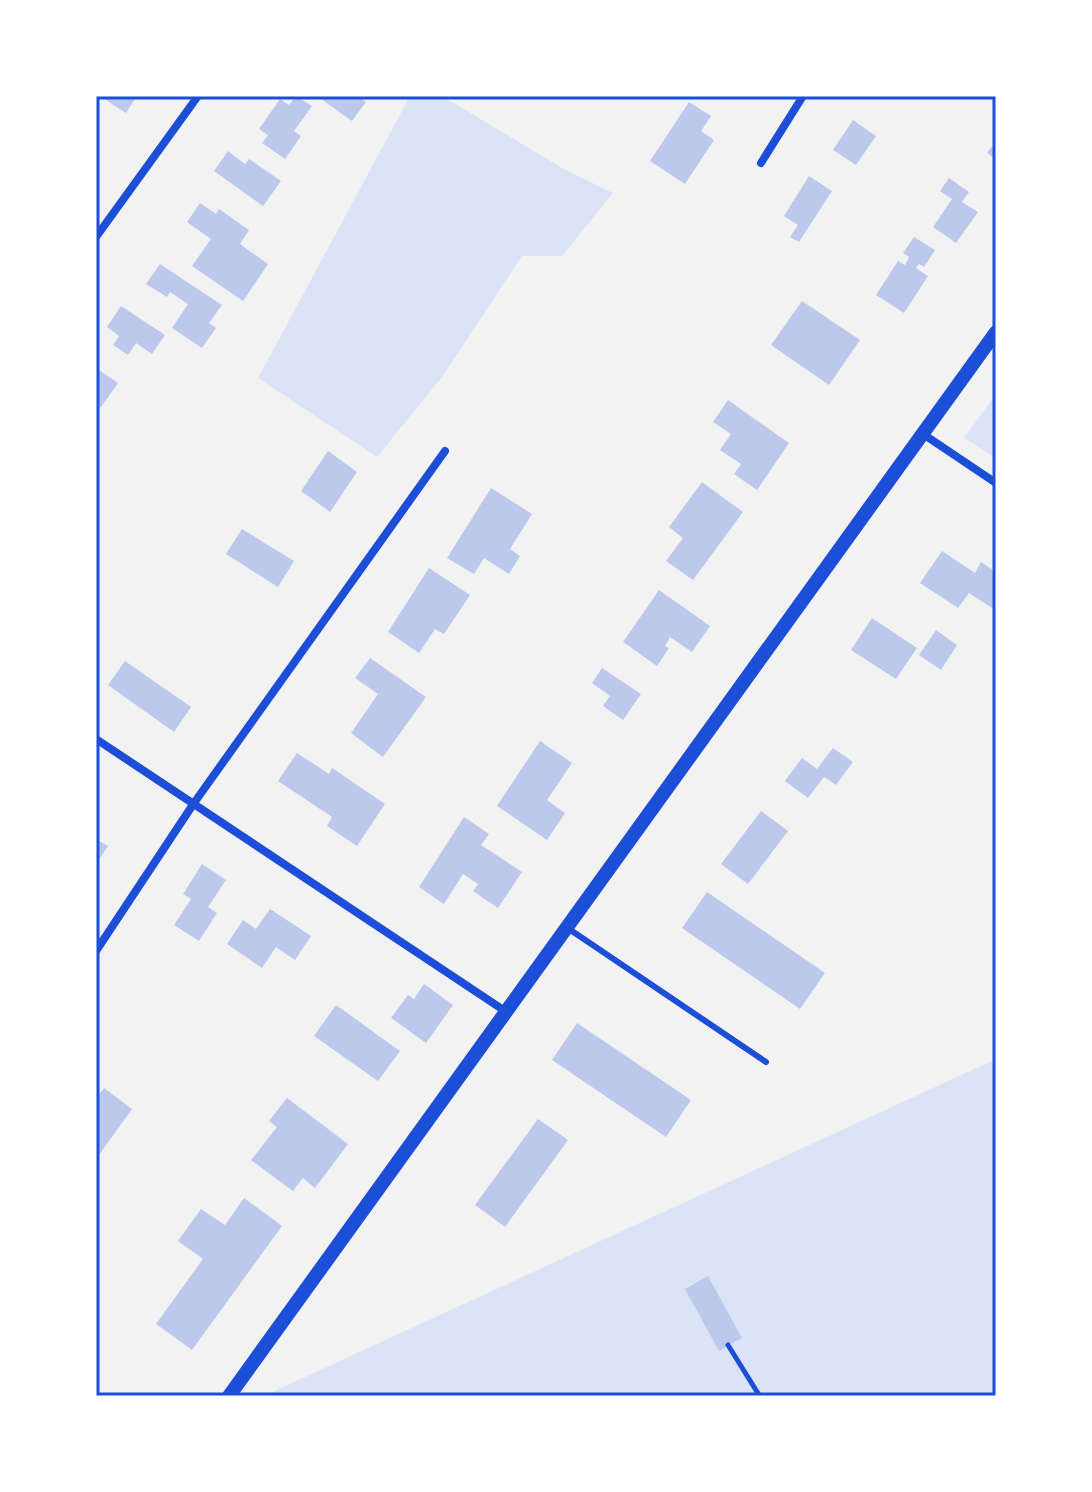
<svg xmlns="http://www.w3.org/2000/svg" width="1092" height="1492" viewBox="0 0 1092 1492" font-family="'Archivo Narrow',sans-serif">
<rect width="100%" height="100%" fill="#f2f2f2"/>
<path fill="#dbe4f7" d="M410,96H442L562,168L613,193L562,256H522L442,377L377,457L258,378Z
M996,394V458L964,438Z
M996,1059V1396H267L268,1394Z"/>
<path fill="#bdc9ec" d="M100,96H137L126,113Z
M296,96L312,106L294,131L301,136L285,159L262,143L268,135L259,129L280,99L289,105Z
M317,96H358L366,102L352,121Z
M689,102L711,116L701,131L714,140L685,184L650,161Z
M853,120L876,136L856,165L833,150Z
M996,141V159L987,153Z
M228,151L245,164L249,159L281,181L263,206L214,171Z
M809,176L832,191L799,242L790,237L798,225L784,216Z
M949,178L969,192L962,202L978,212L956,243L933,227L952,199L940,191Z
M200,203L216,214L219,209L249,230L240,244L268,264L243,301L192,266L211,239L187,222Z
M914,237L935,250L924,267L919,264L916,268L928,276L904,313L876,295L898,261L905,265L909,257L903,253Z
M160,264L222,305L209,323L216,328L202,348L172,328L188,304L170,292L167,297L146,284Z
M802,301L860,340L829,385L771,345Z
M121,306L165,335L152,354L136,343L128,355L113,345L119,336L107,327Z
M96,368L118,383L96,414Z
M728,400L789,443L757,490L734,474L741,464L720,450L731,434L713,422Z
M328,451L357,472L330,512L301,491Z
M702,482L743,512L693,580L666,561L683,538L669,527Z
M491,488L532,514L510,549L520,556L509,574L484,558L474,574L447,558Z
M242,529L294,561L278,587L226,554Z
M942,551L975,573L981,562L996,572V602L992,608L969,593L958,608L920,583Z
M429,568L470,595L444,634L435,629L419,653L388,632Z
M659,590L710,626L692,652L670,637L665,646L669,648L657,666L623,642Z
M872,618L917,648L896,679L851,650Z
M936,630L957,645L941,670L919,655Z
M370,658L426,697L383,757L351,733L378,694L355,678Z
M125,661L191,707L174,732L108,685Z
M602,668L641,694L623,720L603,706L610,696L592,683Z
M540,741L572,763L547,800L565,813L547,840L497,806Z
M833,748L853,762L836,785L824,777L808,798L785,781L802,758L817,769Z
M297,753L329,774L332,768L385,804L357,846L327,826L332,817L278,781Z
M761,811L788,831L748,884L721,864Z
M464,817L489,834L481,845L522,872L498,908L473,891L478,884L463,874L444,904L419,887Z
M96,839L108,846L96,864Z
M202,864L226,880L208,907L217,913L199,941L174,925L191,899L183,894Z
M707,892L825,973L800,1009L682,928Z
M270,909L311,936L295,960L276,947L262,968L227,944L243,920L256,929Z
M424,984L453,1005L426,1043L391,1018L408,995L414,999Z
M336,1005L400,1051L378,1081L314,1036Z
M577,1023L691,1100L666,1137L552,1060Z
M104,1088L132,1109L96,1159V1099Z
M287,1098L348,1144L315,1188L303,1178L293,1191L251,1160L277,1127L269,1121Z
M538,1119L568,1140L505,1227L475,1205Z
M244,1198L282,1226L192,1350L156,1324L203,1259L178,1241L201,1209L225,1225Z
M708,1276L742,1338L719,1351L685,1289Z"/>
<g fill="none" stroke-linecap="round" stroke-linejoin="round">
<path stroke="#1d4ed8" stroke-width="5" d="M728,1345L759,1395"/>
<path stroke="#1d4ed8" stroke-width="6" d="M569,929L766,1062"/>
<path stroke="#1d4ed8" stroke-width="8" d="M761,163L803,96
M96,237L198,96
M923,434L996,483
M96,739L505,1011
M96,951L194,803L445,451"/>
<path stroke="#1d4ed8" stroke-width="14" d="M229,1396L996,332"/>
</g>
<rect width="1092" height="1492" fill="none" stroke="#ffffff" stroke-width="196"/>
<rect x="98" y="98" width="896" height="1296" fill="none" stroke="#1d4ed8" stroke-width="3"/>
</svg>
